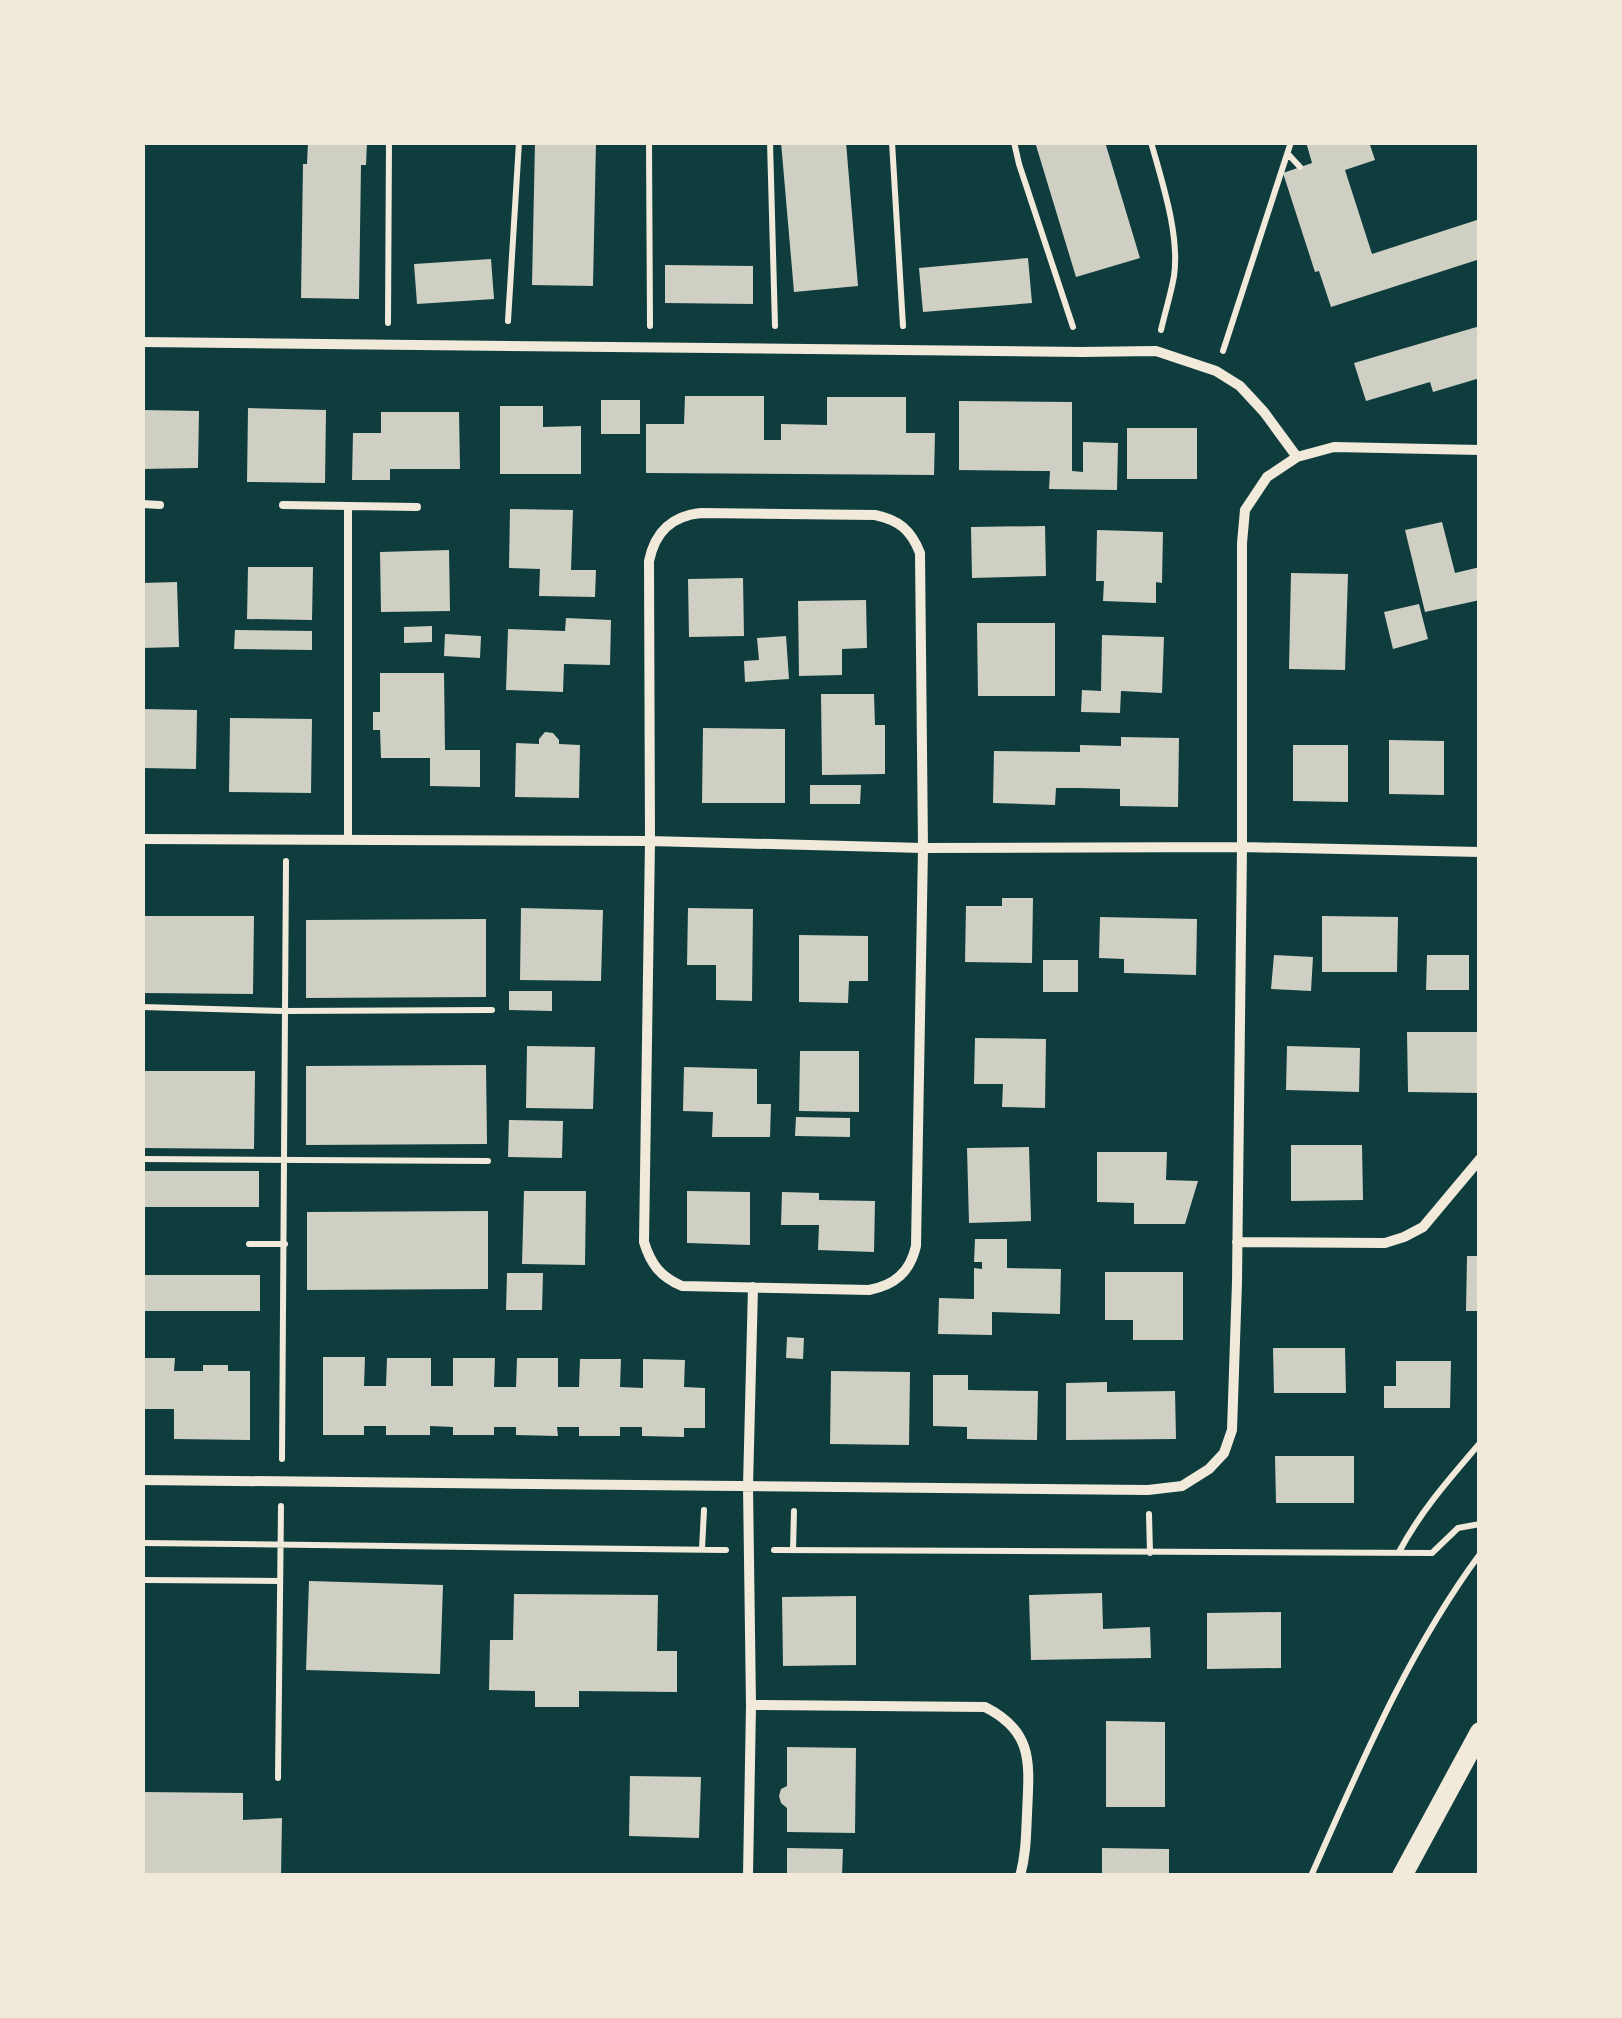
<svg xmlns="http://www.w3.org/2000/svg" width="1622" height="2018" viewBox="0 0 1622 2018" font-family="Inter,sans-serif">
<rect width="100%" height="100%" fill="#0f3d3e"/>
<path fill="#cfcfc3" d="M308,142H367L366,165H361L359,299L301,298L303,164H307Z
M535,142H596L593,286L532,285Z
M781,142H846L858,286L794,292Z
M1035,142H1105L1140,258L1076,277Z
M1306,142H1369L1375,160L1345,170L1372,254L1480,219V259L1331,307L1319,271L1315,272L1283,173L1312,163Z
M1028,258L1032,303L923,312L919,268Z
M491,259L494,299L417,304L414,264Z
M665,265L753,266V304L665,303Z
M1480,326V378L1433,392L1430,382L1366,401L1354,363Z
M685,396H764V440H781V424L827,425V397H906V433H935L934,475L646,473V424H684Z
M601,400H640V434H601Z
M959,401L1072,402V471L1083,472V442L1118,443L1117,490L1049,489L1050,471L959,470Z
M500,406H543V427L581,426V474H500Z
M248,408L326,410L325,483L247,482Z
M142,410L199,411L198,468L142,469Z
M381,412H459L460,469H390V480H352L353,433H381Z
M1127,428H1197V479H1127Z
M510,509L573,510L571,570H596L595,597L539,596L540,569L509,568Z
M1442,522L1455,573L1480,567V600L1425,612L1405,530Z
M1045,526L1046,576L972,578L971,527Z
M1097,530L1163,532L1162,583L1156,582V603L1103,601L1104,581H1096Z
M449,550L450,611L381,612L380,552Z
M248,567H313L312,620L247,619Z
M1291,573L1348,574L1345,670L1289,669Z
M743,578L744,636L689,637L688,579Z
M177,582L179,647L142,648V583Z
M866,600L867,648L842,649V675L799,676L798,601Z
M1419,604L1428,639L1393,649L1384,612Z
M566,618L611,620L610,665L564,664L563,692L506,690L508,629L565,631Z
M977,623H1055V696H978Z
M432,626V642L404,643V627Z
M235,630L312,631V650L234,649Z
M445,634L481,636L480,658L444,656Z
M1102,635L1164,637L1162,693L1121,691L1120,713L1081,712L1082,690L1101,691Z
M786,636L789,679L745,682L744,661L759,660L757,638Z
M380,673H444L445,750H480V787L430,786V758H381L380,730H373V712H380Z
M821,694H874L875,725H885V774L822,775Z
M142,709L197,710L196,769L142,768Z
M230,718L312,719L311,793L229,792Z
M703,728L785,729V803H702Z
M545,732L553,733L559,740V744L580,745L579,798L515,797L516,743L539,744V739Z
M1121,737L1179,738L1178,807L1120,806V789L1079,788H1056L1055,805L993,803L994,751L1080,752V745L1121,746Z
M1389,740L1444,741V795L1389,794Z
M1293,745H1348V802L1293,801Z
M810,785H861L860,804H810Z
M1002,898H1033L1032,963L965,962L966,906H1002Z
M521,908L603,910L601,981L520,980Z
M688,908L753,909L752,1001L716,1000V965H687Z
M142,916H254L253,994L142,993Z
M1322,916L1398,917L1397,972H1322Z
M1100,917L1197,919L1196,975L1124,973V959L1099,958Z
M486,919V997L306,998V920Z
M799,935L868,936V981H849L848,1003L799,1002Z
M1274,955L1313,957L1311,991L1271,989Z
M1427,955H1469V990H1426Z
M1043,960H1078V992H1043Z
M509,991H552V1011L509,1010Z
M1407,1032H1480V1093L1408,1092Z
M975,1038L1046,1039L1045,1108L1002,1107L1003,1084H974Z
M527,1046L595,1047L593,1109L526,1108Z
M1287,1046L1360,1048L1359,1092L1286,1090Z
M800,1051H859V1112L799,1111Z
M486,1065L487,1144L306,1145V1066Z
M684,1067L757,1069V1104H771L770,1137H712L713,1112L683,1111Z
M142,1071H255L254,1149L142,1148Z
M796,1117L850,1118V1137L795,1136Z
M509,1120L563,1121L562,1158L508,1157Z
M1291,1145H1362L1363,1200L1291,1201Z
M1029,1147L1031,1221L969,1223L967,1148Z
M1097,1152H1167L1166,1180L1198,1181L1185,1224H1134V1203L1097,1202Z
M142,1171H259V1207H142Z
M524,1191H586L585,1265L522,1264Z
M687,1191L750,1192V1245L687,1243Z
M782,1192L819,1193V1200L875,1201L874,1252L818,1250L819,1225H781Z
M488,1211V1289L307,1290V1212Z
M975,1239H1007V1268L1061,1269L1060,1314L992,1312V1335L938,1334L939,1298L974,1299V1268L982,1269V1262H974Z
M1467,1256H1480V1311H1466Z
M1105,1272H1183V1340H1133V1320H1105Z
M507,1273H543L542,1310H506Z
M142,1275H260V1311H142Z
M787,1337L804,1338L803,1359L786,1358Z
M1273,1348H1345L1346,1393H1274Z
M323,1357H365L364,1386H386L387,1358H431V1386H453V1358H495L494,1387H516L517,1358H558V1387H579L580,1359H621L620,1387L643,1388V1359L685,1360L684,1387L705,1388V1428H684V1437L642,1436V1427H620V1436H579V1427H557L558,1436L516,1435V1427H494V1435H453V1427L430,1426V1435H386V1426H364V1435H323Z
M142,1358H175L174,1371H203V1365H228V1371H250V1440L174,1439V1409H142Z
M1396,1361H1451L1450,1408H1384V1386H1396Z
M831,1371L910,1372L909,1445L830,1444Z
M933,1375H968V1390L1038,1391L1037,1440L967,1439V1427L933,1426Z
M1107,1382V1392L1175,1391L1176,1439L1066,1440V1383Z
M1275,1456H1354V1503H1276Z
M309,1581L443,1585L440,1674L306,1670Z
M1102,1593L1103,1629L1150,1627L1151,1658L1031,1660L1029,1595Z
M514,1594L658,1595L657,1651H677V1692L579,1691V1707H535V1691L489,1690L490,1640H513Z
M856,1596V1665L783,1666L782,1597Z
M1281,1612V1668L1207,1669V1613Z
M1106,1721L1165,1722V1807H1106Z
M787,1747L856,1748L855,1833L787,1832V1808L781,1803L779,1796L781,1789L787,1786Z
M630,1776L701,1777L699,1838L629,1836Z
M142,1792L243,1793V1820L282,1818L281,1876H142Z
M787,1848L843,1849L842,1876H787Z
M1102,1848L1169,1849V1876H1102Z"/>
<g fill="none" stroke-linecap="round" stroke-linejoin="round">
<path stroke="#f1e9da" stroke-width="6" d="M649,142L650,326
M770,142L775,326
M892,142L903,326
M1014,142L1019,164L1073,327
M1151,142C1162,182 1180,235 1174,276C1171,294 1165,312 1161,330
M1288,154L1300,167
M508,321L519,142
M388,323L389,142
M1223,351L1291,142
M142,1007L284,1011L492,1010
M142,1159L488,1161
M249,1244H285
M282,1459L286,861
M1149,1514L1150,1553
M142,1543L726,1550
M702,1549L704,1510
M774,1550L1432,1553L1458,1528L1480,1524
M793,1550L794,1511
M1399,1552C1420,1512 1450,1478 1480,1443
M144,1580L279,1581
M278,1778L281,1506
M1311,1876C1360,1766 1408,1651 1480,1554"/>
<path stroke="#f1e9da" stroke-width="8" d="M142,504L160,505
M283,505L417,507
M348,506V840"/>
<path stroke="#f1e9da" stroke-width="10" d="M142,342L1081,352L1156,351L1216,371L1240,386L1264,412L1297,457
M701,513L875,515C899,520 911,530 920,553L923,848L916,1246C910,1272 895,1285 869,1290L682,1286C661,1277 651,1265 644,1242L650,841L649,561C655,532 671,516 701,513Z
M142,839L650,841L923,848L1242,847L1480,852
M1237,1242L1385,1243L1404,1237L1423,1227L1480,1159
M142,1480L1148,1490L1182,1486L1209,1469L1224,1453L1232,1430L1237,1282L1242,847V543L1245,510L1267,477L1297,457L1334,447L1480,450
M751,1705L985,1707C1035,1732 1029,1765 1027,1814C1026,1835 1026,1855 1020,1876
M748,1876L751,1705L748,1486L753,1287"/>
<path stroke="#f1e9da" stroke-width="20" d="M1402,1876L1480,1732"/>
</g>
<rect width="1622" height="2018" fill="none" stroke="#f1e9da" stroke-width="290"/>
</svg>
